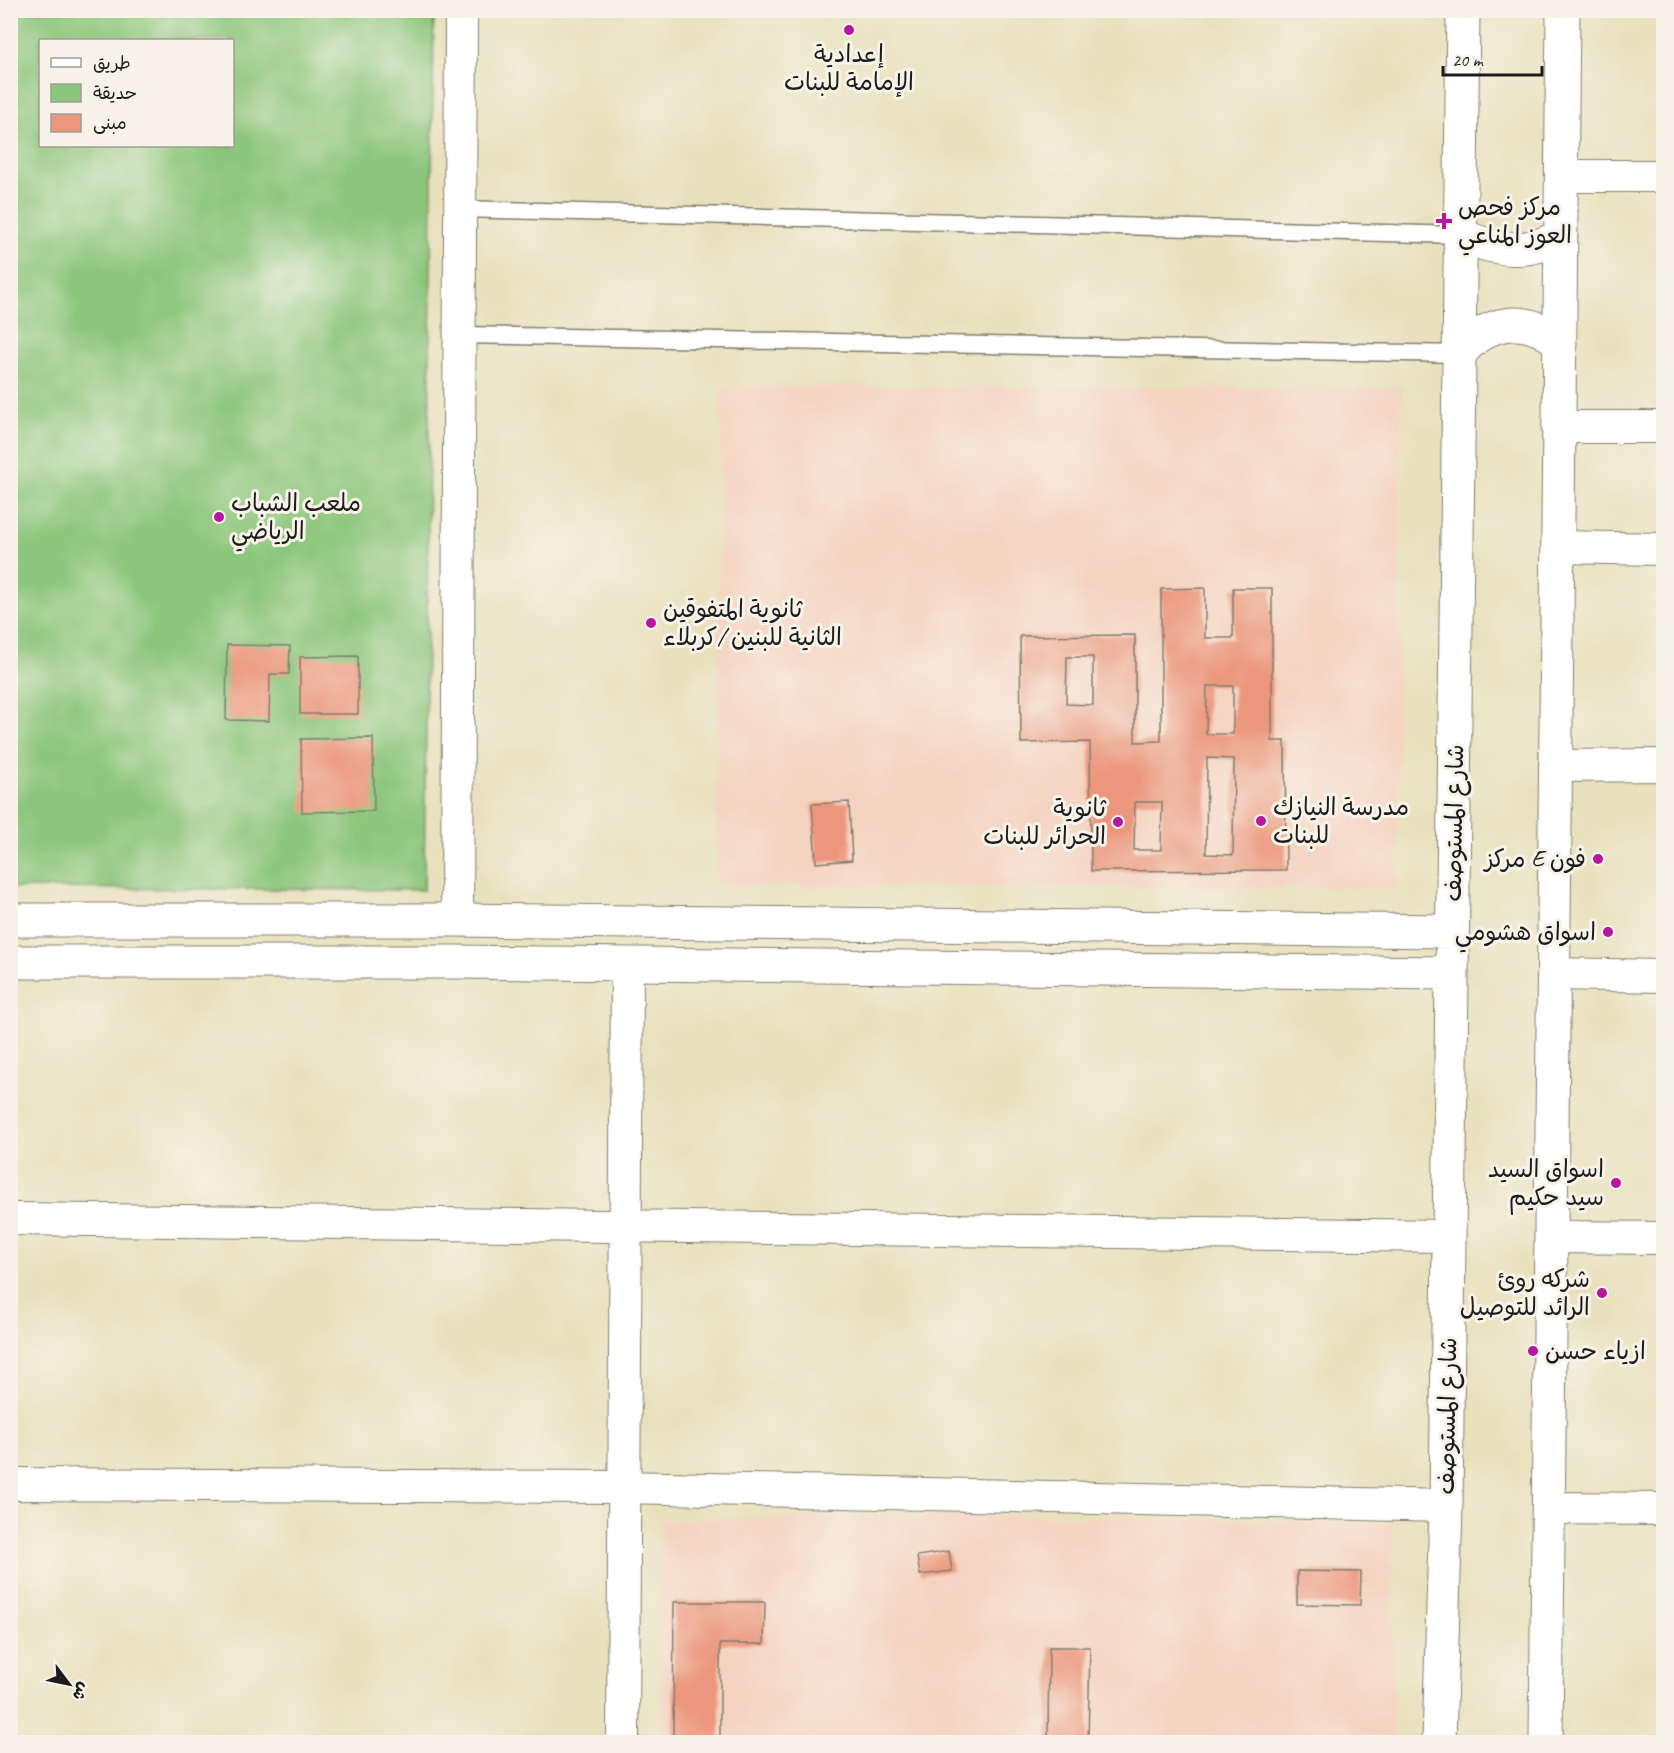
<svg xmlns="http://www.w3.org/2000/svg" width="1674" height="1753" viewBox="0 0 1674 1753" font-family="Caveat,'Playpen Sans Arabic',sans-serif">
<rect width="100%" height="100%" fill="#f7f3e8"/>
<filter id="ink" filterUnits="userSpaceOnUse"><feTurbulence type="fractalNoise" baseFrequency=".0167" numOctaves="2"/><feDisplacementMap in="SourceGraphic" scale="12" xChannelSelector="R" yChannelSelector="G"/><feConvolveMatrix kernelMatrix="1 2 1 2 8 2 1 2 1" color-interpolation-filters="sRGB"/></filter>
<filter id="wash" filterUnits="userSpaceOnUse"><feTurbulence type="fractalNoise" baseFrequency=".008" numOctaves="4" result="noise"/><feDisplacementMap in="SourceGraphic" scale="24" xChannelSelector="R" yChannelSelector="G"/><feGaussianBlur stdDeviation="1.35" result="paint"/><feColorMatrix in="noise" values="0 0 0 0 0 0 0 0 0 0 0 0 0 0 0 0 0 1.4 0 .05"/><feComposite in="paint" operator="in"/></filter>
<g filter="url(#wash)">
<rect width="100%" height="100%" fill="#e9e1be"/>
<path fill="#f5d3c1" d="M721,386L1401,388L1397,888L716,885Z
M1019,1516L1392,1523L1393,1742H662L661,1519Z"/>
<path fill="#8cc67b" stroke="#54714c" stroke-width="1.5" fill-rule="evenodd" d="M11,11H434L424,890L11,888ZM40,40H232V146H40Z"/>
<g id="blocks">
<path fill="#ec977d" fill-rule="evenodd" d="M1205,588V638H1233V588H1272V741H1285L1286,870L1091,871L1090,742L1021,743L1020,636L1135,635V742L1161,741V589ZM1067,657H1093V705L1066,704ZM1207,686H1233V734H1206ZM1207,758L1234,759L1233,855L1206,854ZM1135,802H1162L1161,850H1134Z
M227,645L290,646L289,674H270L269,721L226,720Z
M358,656V714H300V657Z
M373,738L374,811L302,812L301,739Z
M849,802L852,860L816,863L812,804Z
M949,1551L952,1571L920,1575L917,1556Z
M1297,1571L1361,1572L1360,1605L1297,1604Z
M674,1602H765L764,1644H720V1742H673Z
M1049,1647H1090L1088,1742H1048Z"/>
</g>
</g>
<g filter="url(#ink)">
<use href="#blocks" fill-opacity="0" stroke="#827e6d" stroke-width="1.5"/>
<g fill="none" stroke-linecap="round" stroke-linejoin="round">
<defs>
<path id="lane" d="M460,209L1461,235
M459,335L1460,354"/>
<path id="street" d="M1561,176H1664
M1558,427H1664
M1558,547L1664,549
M1556,766L1664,765
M457,920L461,10
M1553,974L1664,976
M10,1219L1449,1236
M1551,1237L1664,1238
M10,1484L624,1487L1446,1506
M1548,1508L1664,1509
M623,1742L627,964"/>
<path id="secondary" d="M1461,235C1493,250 1530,256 1561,235
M1460,354C1486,320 1526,313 1560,343
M10,920H457L1452,931
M10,962H457L1452,973
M1439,1742L1446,1506L1463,10
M1546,1742L1563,10"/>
</defs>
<use href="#lane" stroke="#827e6d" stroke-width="19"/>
<use href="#street" stroke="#827e6d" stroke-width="34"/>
<use href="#secondary" stroke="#827e6d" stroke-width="35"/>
<use href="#lane" stroke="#fff" stroke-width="16"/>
<use href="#street" stroke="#fff" stroke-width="32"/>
<use href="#secondary" stroke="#fff" stroke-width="33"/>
</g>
</g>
<g fill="#b5179e" stroke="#f7f3e8" stroke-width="2">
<circle cx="849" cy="30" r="6"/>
<path d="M1441 212h6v6h6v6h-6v6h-6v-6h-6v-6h6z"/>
<circle cx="219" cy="517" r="6"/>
<circle cx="651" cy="623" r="6"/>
<circle cx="1261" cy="821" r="6"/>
<circle cx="1118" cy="822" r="6"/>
<circle cx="1598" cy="859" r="6"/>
<circle cx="1608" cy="932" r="6"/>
<circle cx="1616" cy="1183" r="6"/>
<circle cx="1602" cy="1293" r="6"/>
<circle cx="1533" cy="1351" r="6"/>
</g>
<g text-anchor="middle" stroke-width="6" stroke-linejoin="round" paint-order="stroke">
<g font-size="24" fill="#1c1c1c" stroke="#f7f3e8" text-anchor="start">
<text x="849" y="62" text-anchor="middle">إعدادية<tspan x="849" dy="28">الإمامة للبنات</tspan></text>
<text x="1458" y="215">مركز فحص<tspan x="1458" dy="28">العوز المناعي</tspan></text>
<text x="231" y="511">ملعب الشباب<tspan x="231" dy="28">الرياضي</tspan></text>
<text x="663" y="617">ثانوية المتفوقين<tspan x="663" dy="28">الثانية للبنين /كربلاء</tspan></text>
<text x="1273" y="815">مدرسة النيازك<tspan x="1273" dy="28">للبنات</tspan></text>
<text x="1106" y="816" text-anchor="end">ثانوية<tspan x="1106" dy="28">الحرائر للبنات</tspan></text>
<text x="1586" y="867" text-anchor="end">مركز E فون</text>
<text x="1596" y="940" text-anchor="end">اسواق هشومي</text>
<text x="1604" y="1177" text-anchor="end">اسواق السيد<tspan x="1604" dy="28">سيد حكيم</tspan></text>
<text x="1590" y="1287" text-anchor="end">شركه روئ<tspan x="1590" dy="28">الرائد للتوصيل</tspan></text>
<text x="1545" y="1359">ازياء حسن</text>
</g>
<g font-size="24" fill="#1c1c1c" stroke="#f7f3e8">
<text transform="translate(1454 823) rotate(-89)" y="8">شارع المستوصف</text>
<text transform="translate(1447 1416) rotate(-89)" y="8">شارع المستوصف</text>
</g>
</g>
<rect width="1674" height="1753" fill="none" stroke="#f7f3e8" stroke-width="36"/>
<rect x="39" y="39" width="195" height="108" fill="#f7f3e8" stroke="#9f9d96" stroke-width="1.5"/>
<rect x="51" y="58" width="30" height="9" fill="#ffffff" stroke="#9f9d96" stroke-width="1.5"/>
<text x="93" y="69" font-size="18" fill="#1c1c1c">طريق</text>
<rect x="51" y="84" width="30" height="18" fill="#8cc67b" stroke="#9f9d96" stroke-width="1.5"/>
<text x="93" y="99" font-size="18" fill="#1c1c1c">حديقة</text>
<rect x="51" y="114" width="30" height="18" fill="#ec977d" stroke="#9f9d96" stroke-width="1.5"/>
<text x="93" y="129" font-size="18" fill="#1c1c1c">مبنى</text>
<g transform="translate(69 1684) rotate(122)" stroke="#f7f3e8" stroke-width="4.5" paint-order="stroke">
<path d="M0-4.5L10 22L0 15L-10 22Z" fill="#1c1c1c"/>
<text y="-9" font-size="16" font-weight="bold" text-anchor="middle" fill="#1c1c1c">ش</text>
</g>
<path d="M1443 66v9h99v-9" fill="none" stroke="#1c1c1c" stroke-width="3"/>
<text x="1452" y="66" font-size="18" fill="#1c1c1c" stroke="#f7f3e8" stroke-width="4.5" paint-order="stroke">20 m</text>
</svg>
